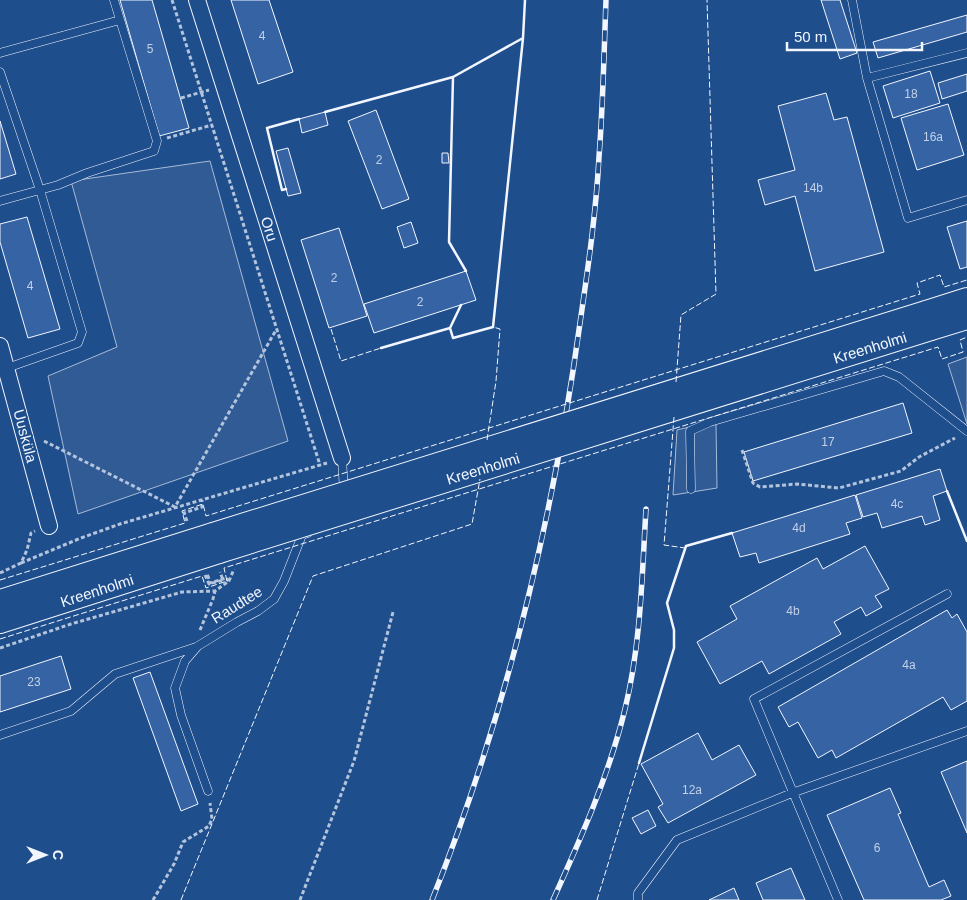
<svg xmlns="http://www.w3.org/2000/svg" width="967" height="900" viewBox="0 0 967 900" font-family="Arial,sans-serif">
<rect width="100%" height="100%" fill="#1f4e8c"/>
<path fill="#305b95" stroke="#a8bbd7" d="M210,161L288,441L78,514L48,376L117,347L71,181Z
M967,357V424L948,364Z
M710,422L716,425L717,488L673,495L677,430Z"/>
<path fill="#3563a3" stroke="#f2f6ff" d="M120,0H152L189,128L159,136Z
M231,0H269L293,72L258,84Z
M821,0H840L857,53L840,59Z
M967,15V32L878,58L873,42Z
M930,71L940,103L893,118L883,86Z
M967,74V91L942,99L938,83Z
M826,93L834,120L847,117L884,252L815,271L795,196L765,205L758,180L795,170L778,106Z
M948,104L964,155L917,170L901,118Z
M376,110L409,199L382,209L348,121Z
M325,112L328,125L302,133L299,119Z
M0,121L16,174L0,179Z
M288,148L301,193L288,196L276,151Z
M442,153H448L449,163H442Z
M27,217L60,329L28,338L0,242V224Z
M967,221V267L960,269L947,227Z
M411,222L418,243L404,248L397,227Z
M339,228L367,316L329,328L301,240Z
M466,271L476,300L374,333L364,304Z
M903,403L912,433L753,481L744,452Z
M940,469L947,491L933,496L940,520L925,525L922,516L882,528L877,513L863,517L856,495Z
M855,495L862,518L846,523L850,534L759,563L756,553L740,557L732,533Z
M865,546L889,589L875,596L882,607L866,616L861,607L834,622L841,634L769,674L762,661L720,684L697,642L737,619L730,606L817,558L823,569Z
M947,610L952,618L957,614L967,632V701L951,710L943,697L836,758L832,750L818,758L798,722L789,727L778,707Z
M61,656L71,689L0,712V676Z
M150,672L198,804L181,811L133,678Z
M698,733L712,760L739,745L756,775L668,823L658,807L663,804L641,764Z
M967,761V833L941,772Z
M890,788L901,813L898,814L929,887L944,880L951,896L941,900H864L827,815Z
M648,810L656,826L641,834L632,818Z
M791,868L805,900H763L756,883Z
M734,888L739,900H709Z"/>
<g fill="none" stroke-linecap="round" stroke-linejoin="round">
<defs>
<path id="service" d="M852,0L867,78L908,218L967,200
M0,53L120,20
M0,72L40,190L82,332L78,343L7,368
M867,78L967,53
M0,201L58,185L87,173L154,151L157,141L114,0
M342,458L344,492
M691,489L690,431L710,422L884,371L899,377L967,431
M0,735L71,711L115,674L196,647
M208,791L181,715L175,688L185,661L198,646L237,622L258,611L274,599L284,581L302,535L308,533
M638,900V893L677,840L792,793L967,731
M838,900L754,699L947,594"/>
<path id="minor" d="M197,0L342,458
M0,346L49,526"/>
<path id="secondary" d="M926,312L967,299
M931,329L967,318
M0,601L213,534
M0,622L219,552"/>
</defs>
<use href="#service" stroke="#f2f6ff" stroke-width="9"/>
<use href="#minor" stroke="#f2f6ff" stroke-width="18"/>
<use href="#secondary" stroke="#f2f6ff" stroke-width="24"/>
<path stroke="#b3c4dc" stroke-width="3" stroke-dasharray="4 2.5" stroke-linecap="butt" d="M172,0L320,465
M181,98L209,90
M167,138L212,125
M44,441L175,507L276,330
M742,450L753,483L760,487L797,484L839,488L901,471L919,457L955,438
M187,521L184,513L202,507V500
M21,563L81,538L120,524L327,463
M0,573L21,563L27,550L31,533L35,531
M205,575L209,584L223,580L220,572
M209,576H208L210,583L226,578L229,581
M200,630L213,599L215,591
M0,648L71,624L182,592L215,591L229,581L234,569
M153,900L174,864L183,842L209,826L212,819L210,803
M300,900L354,761L393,612"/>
<use href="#service" stroke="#1f4e8c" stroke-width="8"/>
<use href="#minor" stroke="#1f4e8c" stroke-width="16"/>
<use href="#secondary" stroke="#1f4e8c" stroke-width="22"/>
<defs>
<path id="rail" d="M432,900C506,715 553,519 580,323C588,268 596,213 599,157C603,105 604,52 606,0
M553,900C581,838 609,775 625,709C641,644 642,575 646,509"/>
</defs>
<use href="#rail" stroke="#f2f6ff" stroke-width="5.5"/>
<use href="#rail" stroke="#1f4e8c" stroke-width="4" stroke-dasharray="11" stroke-linecap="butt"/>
<defs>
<path id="secondary-bridge" d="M213,534L926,312
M219,552L931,329"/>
</defs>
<use href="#secondary-bridge" stroke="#f2f6ff" stroke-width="24" stroke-linecap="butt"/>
<use href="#secondary-bridge" stroke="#1f4e8c" stroke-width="22"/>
<path stroke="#f2f6ff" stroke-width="1" stroke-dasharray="6 2.5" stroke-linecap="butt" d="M331,329L341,361L381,348
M676,382L681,315L716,294L707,0
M674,417L664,545L685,548
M487,440L496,381L500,329L493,327
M0,580L185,523L182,511L203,504L206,516L920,294L917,283L940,275L944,287L967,280
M0,639L202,576L206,588L227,581L224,568L938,347L942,359L963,352L960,340L967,337
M181,900L313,576L472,524L480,479
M597,900L639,763"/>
<path stroke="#f2f6ff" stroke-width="2.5" d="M325,112L453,77
M286,189L282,190L267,128L299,119
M466,271L449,242L453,77L523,38
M461,305L450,328L453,338L493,327L523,38L525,0
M381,348L450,328
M947,491L967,541
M639,763L674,648V630L667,603L686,546L732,533"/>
</g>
<g text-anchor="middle" stroke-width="4" stroke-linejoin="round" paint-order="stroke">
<g font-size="12" fill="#c3d1e8">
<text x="262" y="40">4</text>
<text x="150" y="53">5</text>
<text x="911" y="98">18</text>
<text x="933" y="141">16a</text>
<text x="379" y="164">2</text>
<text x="813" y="192">14b</text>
<text x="334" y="282">2</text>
<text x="30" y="290">4</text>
<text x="420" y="306">2</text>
<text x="828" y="446">17</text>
<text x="897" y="508">4c</text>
<text x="799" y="532">4d</text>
<text x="793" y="615">4b</text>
<text x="909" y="669">4a</text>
<text x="34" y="686">23</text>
<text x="692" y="794">12a</text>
<text x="877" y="852">6</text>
</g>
<g font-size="15" fill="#f2f6ff" stroke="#1f4e8c">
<text transform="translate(269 229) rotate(72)" y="5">Oru</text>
<text transform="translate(870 348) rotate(-17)" y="5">Kreenholmi</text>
<text transform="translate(25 436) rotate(75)" y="5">Uusküla</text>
<text transform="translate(483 469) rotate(-17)" y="5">Kreenholmi</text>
<text transform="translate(97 591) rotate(-18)" y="5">Kreenholmi</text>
<text transform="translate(237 605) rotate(-32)" y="5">Raudtee</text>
</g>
</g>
<g transform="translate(45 855) rotate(90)" stroke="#1f4e8c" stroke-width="4" paint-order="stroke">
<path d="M0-4L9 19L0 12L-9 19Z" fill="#f2f6ff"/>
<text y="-8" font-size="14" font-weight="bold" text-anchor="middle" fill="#f2f6ff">С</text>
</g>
<path d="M787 42v8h135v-8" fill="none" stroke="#f2f6ff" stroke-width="2.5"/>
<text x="794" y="42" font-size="15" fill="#f2f6ff" stroke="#1f4e8c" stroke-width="4" paint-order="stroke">50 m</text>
</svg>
